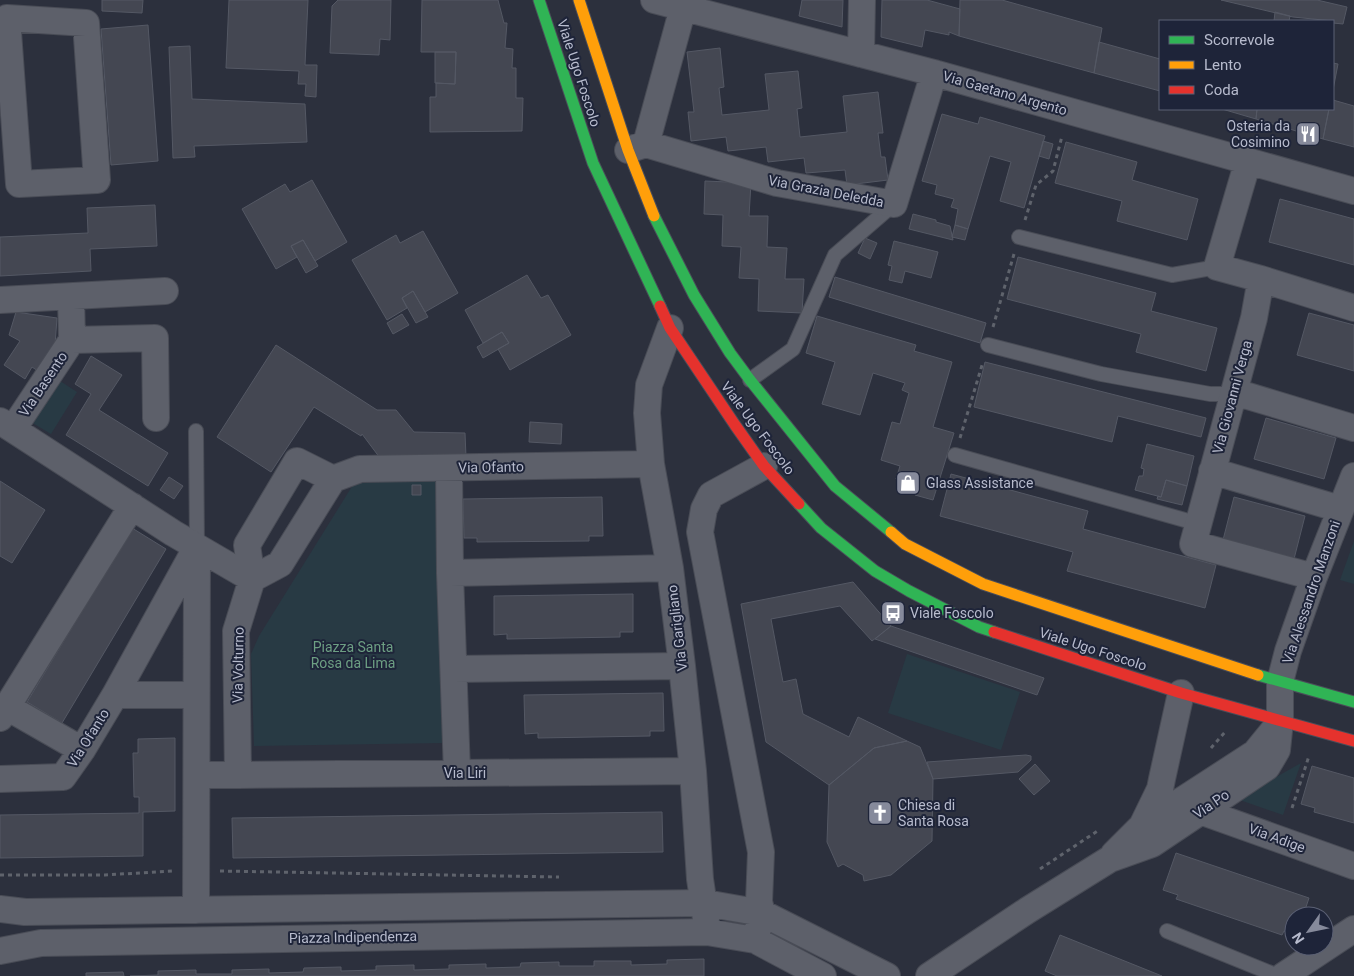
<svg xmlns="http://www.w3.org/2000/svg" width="1354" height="976" viewBox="0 0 1354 976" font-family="Roboto,sans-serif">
<rect width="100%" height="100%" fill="#2c303d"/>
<path fill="#283a44" d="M57,379L77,392L51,434L31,422Z
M440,478L443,743L254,746L251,654L259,636L356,480Z
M1354,541V584L1340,580Z
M907,654L1020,692L1001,750L888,713Z
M1301,763L1283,815L1237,799Z"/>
<path fill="#444752" stroke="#545864" d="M102,0H143L142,13L102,11Z
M229,0H308L305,65H317L316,97L305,96L306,84H298L299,71L226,68Z
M338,0H391L390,40L380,39L379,55L330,53L332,6Z
M422,0H498L504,23H507L505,48L513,49L512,68H516V98H523L522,131L430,132V97H436V83L455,84L456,52H421Z
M802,0H843L842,27L799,16Z
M882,0H927L960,9L959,36L949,32V35L925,30L922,47L881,37Z
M960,0H1002L1102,28L1094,73L959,36Z
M1221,0H1317L1347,7L1343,24L1333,23V21L1293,17Z
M1275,12L1290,16L1289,21H1274Z
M148,25L158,161L111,165L101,29Z
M1099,42L1160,59V91L1094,73Z
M190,46L192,99L305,104L307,142L194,146L195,157L173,158L169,47Z
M720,48L724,87L719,88L722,115L769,110L765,74L798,71L802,108L797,109L800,137L847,132L843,96L878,92L883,133H878L881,157H885L888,180L847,185L845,170L806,173L804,158L768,162L766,147L728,151L726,137L691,141L688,112H694L687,52Z
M435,52H456L455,84L435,83Z
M1333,63L1338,64L1333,90Z
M1333,100L1354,106V147L1323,139L1329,109H1333Z
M1222,109H1257L1256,119Z
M1257,109H1329L1323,139L1256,119Z
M942,114L978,124L980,117L1045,136L1024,208L1000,201L1011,162L990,156L968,229L955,225L958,209L951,207L954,199L935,194L937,185L922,181Z
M1043,141L1053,144L1049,159L1039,156Z
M1066,142L1137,162L1132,180L1198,199L1187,240L1117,221L1122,201L1055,183Z
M312,180L347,242L315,261L303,240L291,246L297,257L276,269L242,209L285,184L290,192Z
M705,181L751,183L749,216H768L767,247L787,248L785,279H804L802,313L758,311L759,279L739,278L741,247L722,246L723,215L704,214Z
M1280,199L1354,219V265L1269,242Z
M155,205L157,246L90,249L91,271L0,276V237L88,233L87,208Z
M913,214L936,220V222L950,226L953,240L909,229Z
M955,225L968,229L965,240L952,237Z
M423,231L458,293L425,312L413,291L402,298L407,308L387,320L352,260L396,235L400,243Z
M865,238L877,243L870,259L858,253Z
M303,240L318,266L306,273L291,246Z
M894,241L938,252L931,278L905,271L902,283L889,280L892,266L888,265Z
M1018,257L1156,293L1151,311L1217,328L1206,371L1136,352L1141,334L1007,299Z
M527,275L541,298L548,295L571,335L510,370L498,349L509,343L502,332L483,343L465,310Z
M835,277L986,323L980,343L829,297Z
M413,291L428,317L416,323L402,298Z
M16,312L57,318L55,345L38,371L32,367L25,379L4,365L20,341L9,335Z
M1309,313L1354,325V371L1297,355Z
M402,314L409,325L393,334L387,323Z
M817,316L916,345L914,351L952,362L933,427L954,433L933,500L915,495L918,486L896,479L900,466L881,460L892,422L900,424L909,393L902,390L905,383L873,373L860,415L822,404L835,362L806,353Z
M502,332L509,343L483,358L477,347Z
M276,345L377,410H396L414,432L465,433L466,457L380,458L362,434L361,436L314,407L271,472L217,437Z
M91,356L122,375L99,410L168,453L148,486L66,435L91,394L75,384Z
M985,362L1206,418L1201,437L1118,416L1112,442L974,407Z
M1266,418L1336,438L1324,479L1254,459Z
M530,422L562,424L561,444L529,442Z
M1147,444L1194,456L1187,486L1166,480L1161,497L1135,490L1139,476H1143L1144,469L1141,468Z
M951,474L1088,511L1083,529L1216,565L1205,608L1067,571L1073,552L940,516Z
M169,477L183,486L174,499L160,490Z
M1166,480L1187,486L1182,505L1157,499L1158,496L1161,497Z
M0,481L45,510L12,563L0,556Z
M412,485H421V495H412Z
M602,497L603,536H589V541L477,542V538H464L463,499Z
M1234,497L1305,516L1294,559L1223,540Z
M132,528L166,549L62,723L27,702Z
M853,582L891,626L872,641L840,606L771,619L783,682L796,679L803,714L849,737L858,717L907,741L874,748L829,785L766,742L741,604Z
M633,594V632H620V637L507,639V634L494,635V596Z
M891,626L1044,678L1037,695L875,639Z
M663,693L664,731H650V736L538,738V733L525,734L524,695Z
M175,738V811L143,812V856L0,858V815L139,813V797H134L133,753H138V739Z
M907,741L920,747L933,779L932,841L891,875L864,881L863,875L843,864L838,867L827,842L829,785L874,748Z
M1026,755L1031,756V760L1018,772L933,779L927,762Z
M1035,764L1050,781L1034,795L1019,779Z
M1312,766L1354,778V823L1314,812L1315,808L1301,804Z
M662,812L663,852L233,858L232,818Z
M1176,853L1309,898L1303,916H1294V934L1284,931L1282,935L1176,899L1178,895L1163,890Z
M1060,935L1162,976H1057L1045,971Z
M704,959V976H130L158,975V971L196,970V974H232V970L269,969V973L303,972L304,968L341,967V971L376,970V966L414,965V970L449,969V965L486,964V968L520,967L521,963L559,962V966H594V961H631V965L667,964V960Z
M123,972L124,976H86V973Z"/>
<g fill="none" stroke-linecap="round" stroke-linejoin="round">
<defs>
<path id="lane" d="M1019,237L1172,275L1217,267
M988,345L1101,374L1210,394H1233
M750,380L793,349L835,255L894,204
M196,431L197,548
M955,455L1199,524
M1167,931L1278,976"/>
<path id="street" d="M654,0L934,73L1354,191
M7,18L86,23L97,180L19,184Z
M861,54L862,0
M646,144L683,8
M628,150L646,144L777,183L894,204L934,73
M1248,161L1217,267L1261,279L1254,318L1193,544L1314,577
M1261,279L1354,308
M0,300L165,291
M670,328L649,385L647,413L651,464L670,568L682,666L693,771L700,879L706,919
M72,340L155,338L156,418
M1233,394L1248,396L1354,428
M0,421L173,533L252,579L236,631L238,775H197
M13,429L72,340L71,297
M449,468L450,573L457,773
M1212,471L1340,509
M333,479L297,461L247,545L252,579L280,564L333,479L360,469L651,464
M450,573L670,568
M454,669L682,666
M115,695L195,550
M7,707L82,750
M0,718L132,506
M238,775L693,771
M0,779L63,777L82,750L115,695H196
M1200,811L1354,866
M1142,826L1160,789L1162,779L1181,693
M1114,854L1141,827L1255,753L1277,726
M0,909L25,912L705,903L762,913L887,976
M196,910L197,548
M758,929L762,913L759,902L761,852L700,532L704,509L711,495L764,466
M0,951L41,943L707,932L755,940L823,976
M929,976L1028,910L1110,859L1152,844L1267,767L1277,750L1280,721V682L1288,651L1314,577L1354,476
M1283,976L1354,929"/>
<path id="fast" d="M539,0L593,163L660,306
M654,216L694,295L730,353L750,380L835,486L891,532
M799,504L821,528L875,571L909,591L979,627L994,632
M1258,675L1354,702"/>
<path id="slow" d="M579,0L628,150L654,216
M891,532L905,544L983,584L1258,675"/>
<path id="jam" d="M660,306L670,328L735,425L764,466L799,504
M994,632L1181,693L1354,741"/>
</defs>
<use href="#lane" stroke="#494c56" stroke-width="16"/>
<use href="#street" stroke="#494c56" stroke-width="28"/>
<use href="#fast" stroke="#4a4d59" stroke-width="13"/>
<use href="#slow" stroke="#4a4d59" stroke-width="13"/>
<use href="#jam" stroke="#4a4d59" stroke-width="13"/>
<path stroke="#5f636c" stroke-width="3" stroke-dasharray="4 4" stroke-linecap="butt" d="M1025,220L1036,185L1053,171L1062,136
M993,327L1014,254
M960,438L983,362
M1211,748L1225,732
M1292,808L1309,756
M1040,869L1099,830
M220,871L559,877
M0,875H105L172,871"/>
<use href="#lane" stroke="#5d606a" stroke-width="14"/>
<use href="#street" stroke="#5d606a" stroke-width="26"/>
<use href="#fast" stroke="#30b455" stroke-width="11"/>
<use href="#slow" stroke="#ff9f0a" stroke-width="11"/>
<use href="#jam" stroke="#e5322d" stroke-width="11"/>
</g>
<defs>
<symbol id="restaurant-square" viewBox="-11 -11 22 22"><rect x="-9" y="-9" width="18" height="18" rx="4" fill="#868a9b" stroke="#1e2439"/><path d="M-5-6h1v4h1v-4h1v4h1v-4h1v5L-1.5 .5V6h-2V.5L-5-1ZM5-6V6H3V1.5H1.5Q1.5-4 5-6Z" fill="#fff"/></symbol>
<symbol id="shop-square" viewBox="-11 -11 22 22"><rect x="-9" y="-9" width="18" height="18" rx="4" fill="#868a9b" stroke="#1e2439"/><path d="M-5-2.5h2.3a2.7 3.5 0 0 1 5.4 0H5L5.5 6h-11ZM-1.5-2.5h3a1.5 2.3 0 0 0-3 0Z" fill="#fff"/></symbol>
<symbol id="bus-square" viewBox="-11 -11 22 22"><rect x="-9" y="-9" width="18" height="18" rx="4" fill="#868a9b" stroke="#1e2439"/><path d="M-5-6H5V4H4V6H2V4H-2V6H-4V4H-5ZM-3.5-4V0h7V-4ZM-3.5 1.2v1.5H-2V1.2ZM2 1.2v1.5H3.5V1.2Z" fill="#fff"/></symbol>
<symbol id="church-square" viewBox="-11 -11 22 22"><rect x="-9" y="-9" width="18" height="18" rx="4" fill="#868a9b" stroke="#1e2439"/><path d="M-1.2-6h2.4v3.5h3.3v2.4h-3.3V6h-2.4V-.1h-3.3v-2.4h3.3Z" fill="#fff"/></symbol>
</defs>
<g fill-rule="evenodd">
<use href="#restaurant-square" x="1294" y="120" width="28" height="28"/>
<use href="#shop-square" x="894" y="469" width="28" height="28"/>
<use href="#bus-square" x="879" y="599" width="28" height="28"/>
<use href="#church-square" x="866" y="799" width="28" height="28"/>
</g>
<g text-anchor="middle" stroke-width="4" stroke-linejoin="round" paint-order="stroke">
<g font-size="14" fill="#b7bbcd" stroke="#1e2439">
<text transform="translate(579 73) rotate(72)" y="5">Viale Ugo Foscolo</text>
<text transform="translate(1005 93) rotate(16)" y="5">Via Gaetano Argento</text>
<text transform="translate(826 191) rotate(11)" y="5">Via Grazia Deledda</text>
<text transform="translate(43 384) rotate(-56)" y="5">Via Basento</text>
<text transform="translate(1232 397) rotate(-75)" y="5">Via Giovanni Verga</text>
<text transform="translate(758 428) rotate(53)" y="5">Viale Ugo Foscolo</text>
<text transform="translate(491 467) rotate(-1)" y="5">Via Ofanto</text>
<text transform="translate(1311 592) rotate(-71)" y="5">Via Alessandro Manzoni</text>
<text transform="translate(677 628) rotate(-97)" y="5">Via Garigliano</text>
<text transform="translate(1093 649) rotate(18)" y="5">Viale Ugo Foscolo</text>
<text transform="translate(238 665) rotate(-89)" y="5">Via Volturno</text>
<text transform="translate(88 738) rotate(-58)" y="5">Via Ofanto</text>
<text x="465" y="778">Via Liri</text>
<text transform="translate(1211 804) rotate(-34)" y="5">Via Po</text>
<text transform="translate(1277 838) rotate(20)" y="5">Via Adige</text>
<text transform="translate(353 937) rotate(-1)" y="5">Piazza Indipendenza</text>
</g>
<g font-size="14" fill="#b7bbcd" stroke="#1e2439" text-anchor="start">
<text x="1290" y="131" text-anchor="end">Osteria da<tspan x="1290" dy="16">Cosimino</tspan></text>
<text x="926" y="488">Glass Assistance</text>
<text x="910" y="618">Viale Foscolo</text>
<text x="898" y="810">Chiesa di<tspan x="898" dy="16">Santa Rosa</tspan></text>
</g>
<g font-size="14" fill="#6d9f83" stroke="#1e2439">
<text x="353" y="652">Piazza Santa<tspan x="353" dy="16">Rosa da Lima</tspan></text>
</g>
</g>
<rect x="1159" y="20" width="175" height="90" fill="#1e2439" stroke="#5b6074"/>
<rect x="1169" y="36" width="25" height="8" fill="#30b455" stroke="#5b6074"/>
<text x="1204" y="45" font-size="15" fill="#b7bbcd">Scorrevole</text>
<rect x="1169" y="61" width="25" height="8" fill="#ff9f0a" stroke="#5b6074"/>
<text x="1204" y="70" font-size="15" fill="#b7bbcd">Lento</text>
<rect x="1169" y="86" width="25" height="8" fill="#e5322d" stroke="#5b6074"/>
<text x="1204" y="95" font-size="15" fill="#b7bbcd">Coda</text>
<g transform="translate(1309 931) rotate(237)"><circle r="24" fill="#1e2439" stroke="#5b6074"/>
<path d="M0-4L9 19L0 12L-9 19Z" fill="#868a9b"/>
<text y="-8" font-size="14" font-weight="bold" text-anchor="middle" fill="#b7bbcd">N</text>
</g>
</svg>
